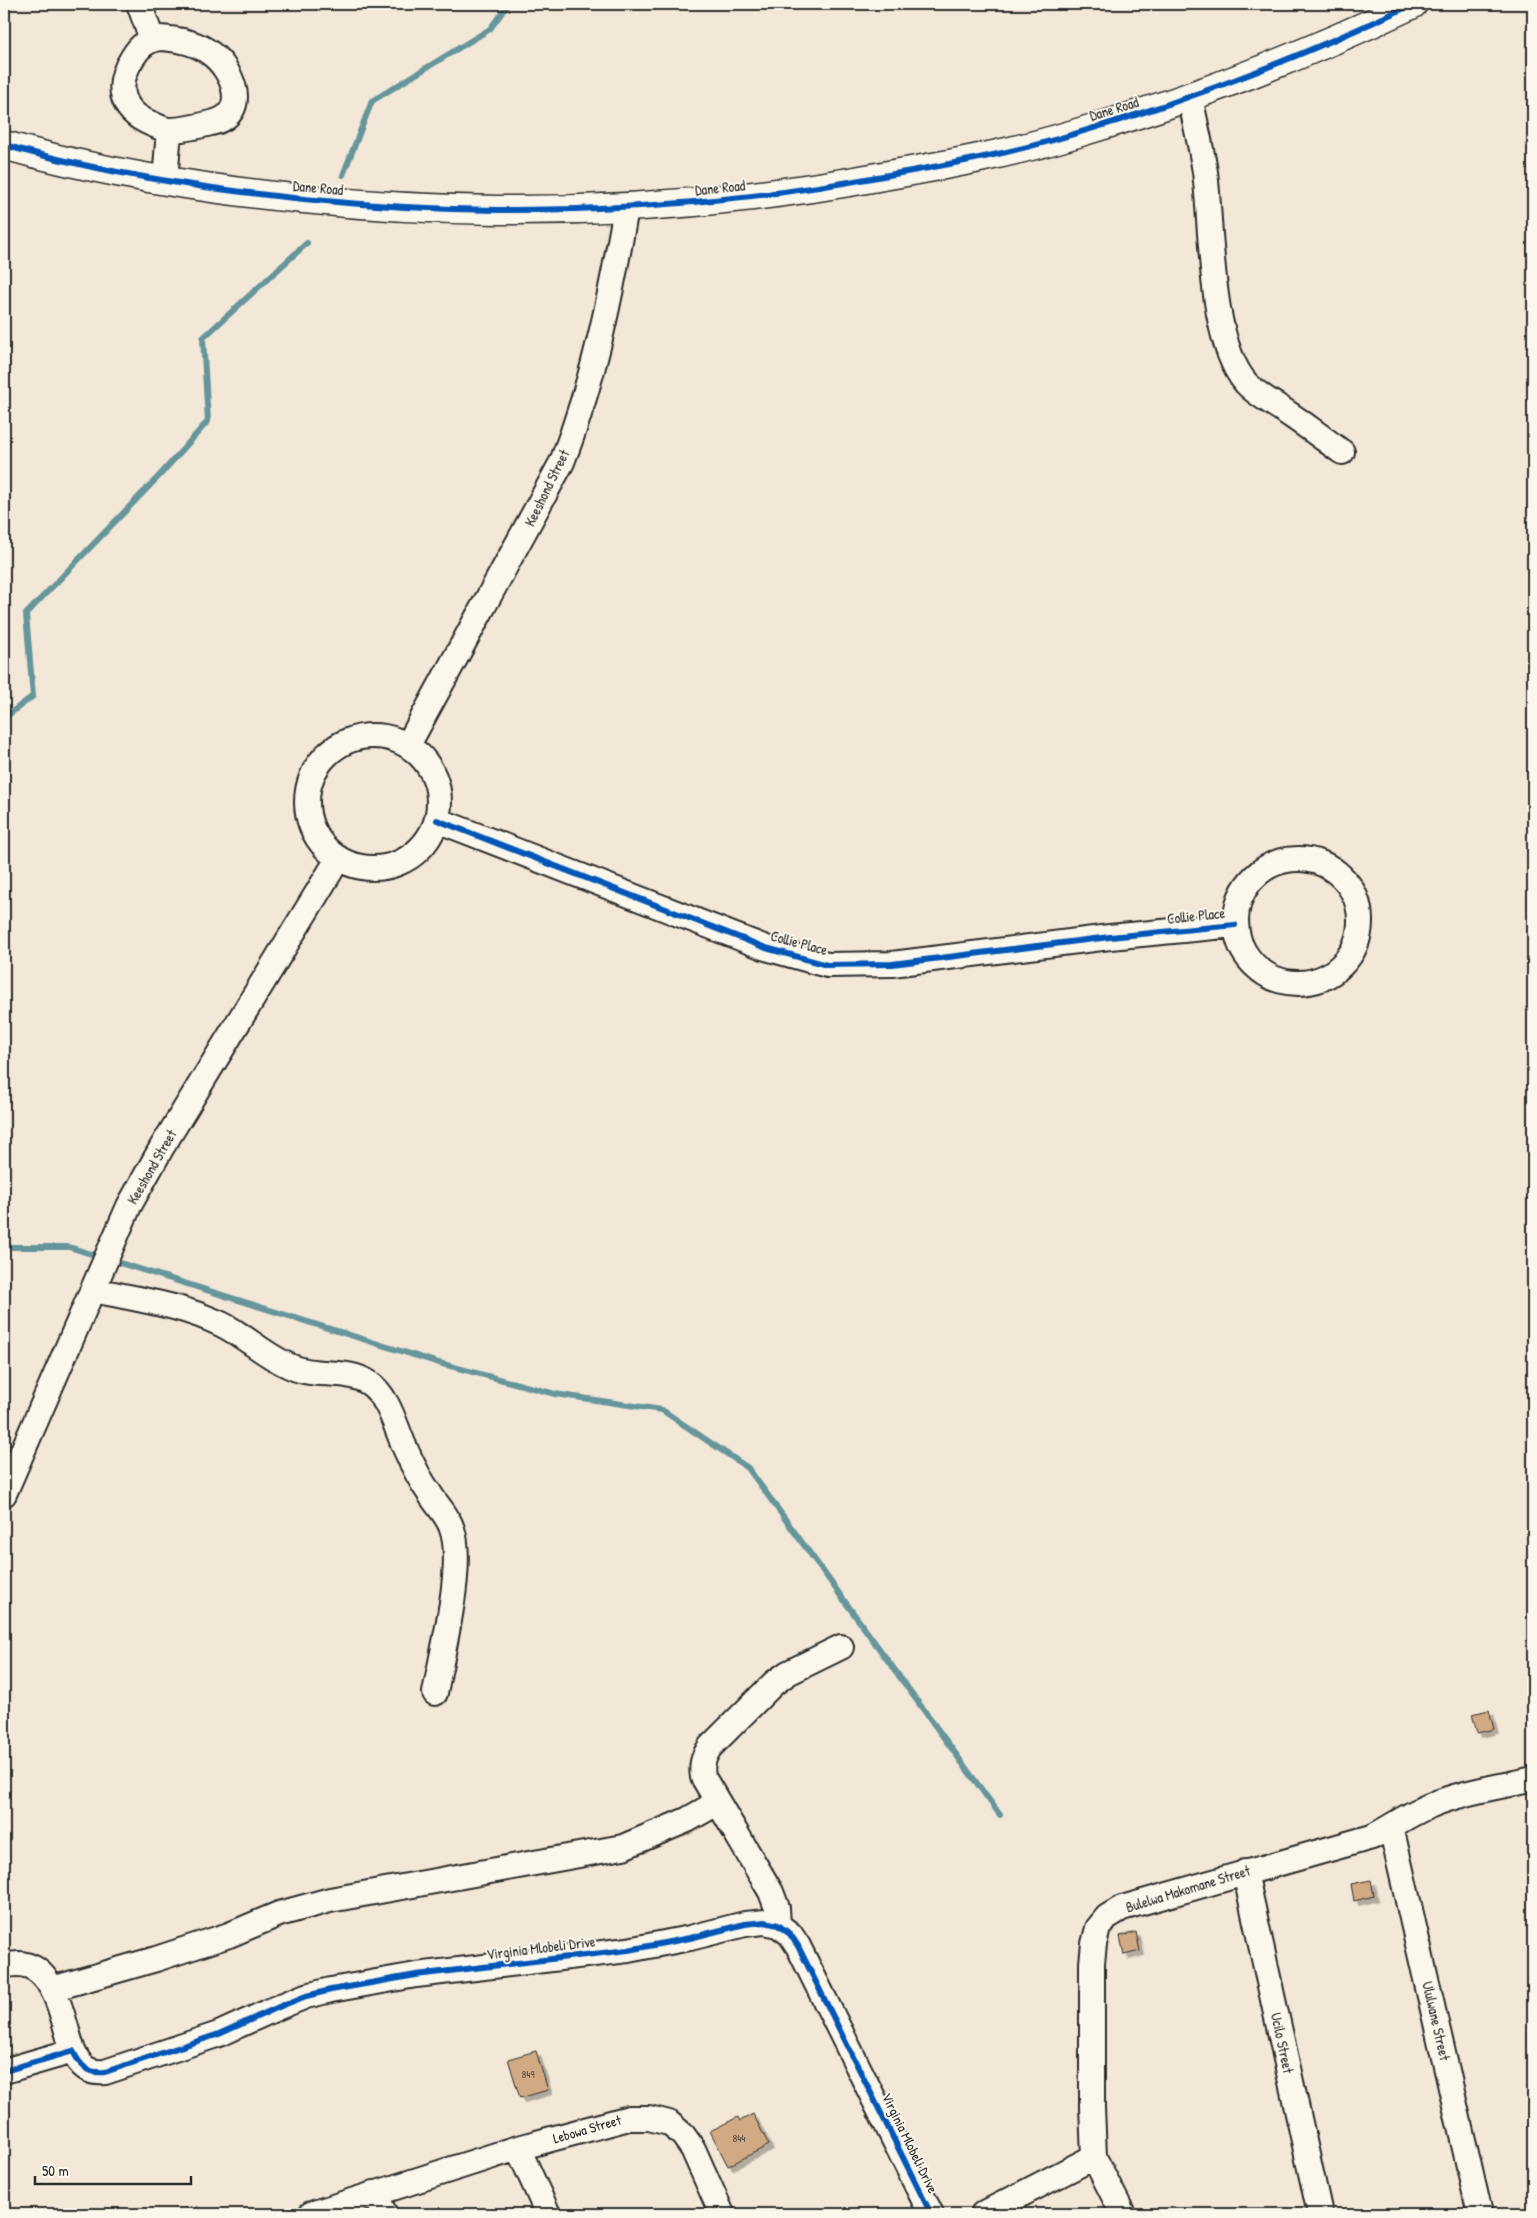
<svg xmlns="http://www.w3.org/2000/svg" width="1537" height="2218" viewBox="0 0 1537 2218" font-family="'Patrick Hand',sans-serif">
<defs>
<filter id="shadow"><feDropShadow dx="4.5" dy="4.5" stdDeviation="0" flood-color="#0004"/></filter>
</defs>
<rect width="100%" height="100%" fill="#f3e8d7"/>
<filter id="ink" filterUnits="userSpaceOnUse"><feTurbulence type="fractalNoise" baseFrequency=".02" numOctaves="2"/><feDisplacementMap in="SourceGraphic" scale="10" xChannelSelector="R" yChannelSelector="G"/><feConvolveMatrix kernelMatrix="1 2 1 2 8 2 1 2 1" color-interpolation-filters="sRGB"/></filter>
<g filter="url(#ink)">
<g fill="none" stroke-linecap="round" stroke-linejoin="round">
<path stroke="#66969c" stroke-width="6" d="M343,175L372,101L490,29L508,4
M4,718L33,696L26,614L160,475L208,421L203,338L307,243
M4,1247H69L439,1363L555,1394L662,1410L748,1468L1000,1815"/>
</g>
<path fill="#d1aa83" stroke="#2b2b2b" filter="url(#shadow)" d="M1489,1710L1494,1729L1477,1733L1472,1714Z
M1371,1880L1374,1896L1354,1901L1351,1884Z
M1136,1932L1140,1951L1124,1955L1120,1936Z
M536,2051L548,2090L520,2098L508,2059Z
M753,2114L769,2145L728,2166L710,2131L738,2117L740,2121Z"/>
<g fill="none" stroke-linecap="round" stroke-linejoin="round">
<defs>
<path id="minor" d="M139,4L152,39
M160,38C177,39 196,42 210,53C234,70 251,115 211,123C199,126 183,130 170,130C164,130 157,126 152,124C119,111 115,84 133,57C139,47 148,39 160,38Z
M1190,97C1195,122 1201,146 1205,172C1212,227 1209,340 1246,383C1258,396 1275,404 1289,414C1307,426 1324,439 1342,452
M165,181L169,130
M307 802a66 66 0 1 1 132 0a66 66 0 1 1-132 0Z
M408,745L562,462C594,380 611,295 626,208
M437,820L766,948L827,965L892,964L1110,937L1235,925
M1236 921a62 62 0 1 1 124 0a62 62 0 1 1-124 0Z
M94,1290C140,1300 178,1304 221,1324C246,1336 266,1357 292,1367C316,1378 346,1368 369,1383C389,1397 395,1426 405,1448C412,1464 420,1480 430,1494C437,1506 448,1515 452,1529C465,1564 442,1653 435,1693
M4,1494L129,1206L162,1147L338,859
M1391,1827L1480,2214
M1245,1872L1320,2214
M778,1925L777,1908L771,1892L703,1777C701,1765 703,1758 710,1747L774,1683L788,1673L841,1647
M4,1966C54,1952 61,2016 73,2051
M52,1989L156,1959L229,1935L279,1914L330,1900L623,1847L687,1820L717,1803
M4,2071L73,2051C80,2066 88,2074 105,2072L219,2034L281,2006L306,1996L331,1990L416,1975L628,1950L690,1938L745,1924L765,1922L778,1925L790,1934L798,1946L931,2214
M518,2148L548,2214
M374,2193L385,2214
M311,2214L518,2148L629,2118H649L669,2123L683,2135L693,2149L722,2214
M983,2214L1094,2157
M1123,2214L1094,2157L1092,2107V1963L1094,1944L1098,1928L1107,1917L1122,1908L1372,1837C1391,1827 1409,1814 1429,1806C1462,1792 1499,1787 1533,1779"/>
<path id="tertiary" d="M4,145C102,173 203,189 304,199C498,219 691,212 883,176C947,165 1012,153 1074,134C1191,100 1303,56 1413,4"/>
</defs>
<use href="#minor" stroke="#2b2b2b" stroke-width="28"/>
<use href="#tertiary" stroke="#2b2b2b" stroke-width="31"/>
<use href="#minor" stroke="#fbf7ec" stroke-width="24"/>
<use href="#tertiary" stroke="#fbf7ec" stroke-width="28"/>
<defs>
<path id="cycleway" d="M4,145C102,173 203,189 304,199C498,219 691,212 883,176C947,165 1012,153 1074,134C1191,100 1303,56 1413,4
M437,820L766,948L827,965L892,964L1110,937L1235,925
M4,2071L73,2051C80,2066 88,2074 105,2072L219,2034L281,2006L306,1996L331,1990L416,1975L628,1950L690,1938L745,1924L765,1922L778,1925L790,1934L798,1946L931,2214"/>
</defs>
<use href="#cycleway" stroke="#fbf7ec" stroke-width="9"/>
<use href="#cycleway" stroke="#0057b8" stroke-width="6"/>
</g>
</g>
<g text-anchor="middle" stroke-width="4" stroke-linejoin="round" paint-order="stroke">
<g font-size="11" fill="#544b41">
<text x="528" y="2078">849</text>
<text x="739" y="2142">844</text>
</g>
<g font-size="14" fill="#2b2b2b" stroke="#fbf7ec">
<text transform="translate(1114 109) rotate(-17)" y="5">Dane Road</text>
<text transform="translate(318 188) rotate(5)" y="5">Dane Road</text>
<text transform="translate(720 188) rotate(-6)" y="5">Dane Road</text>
<text transform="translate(547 488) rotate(-64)" y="5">Keeshond Street</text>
<text transform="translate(1196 916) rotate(-6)" y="5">Collie Place</text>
<text transform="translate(799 943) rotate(15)" y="5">Collie Place</text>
<text transform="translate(152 1167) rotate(-60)" y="5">Keeshond Street</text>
<text transform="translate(1188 1889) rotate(-17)" y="5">Bulelwa Makomane Street</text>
<text transform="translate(541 1948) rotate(-7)" y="5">Virginia Mlobeli Drive</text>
<text transform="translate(1436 2021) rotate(77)" y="5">Ululwane Street</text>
<text transform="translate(1282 2043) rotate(78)" y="5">Ucilo Street</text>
<text transform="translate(587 2129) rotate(-16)" y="5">Lebowa Street</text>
<text transform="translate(910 2143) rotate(64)" y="5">Virginia Mlobeli Drive</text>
</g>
</g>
<rect width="1537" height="2218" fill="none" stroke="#fbf7ec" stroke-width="20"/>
<rect x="10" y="10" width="1517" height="2198" fill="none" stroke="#2b2b2b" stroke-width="2" filter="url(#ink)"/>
<path d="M35 2176v8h156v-8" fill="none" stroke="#2b2b2b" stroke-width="2.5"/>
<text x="42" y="2176" font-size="15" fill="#2b2b2b" stroke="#fbf7ec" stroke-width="4" paint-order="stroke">50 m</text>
</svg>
